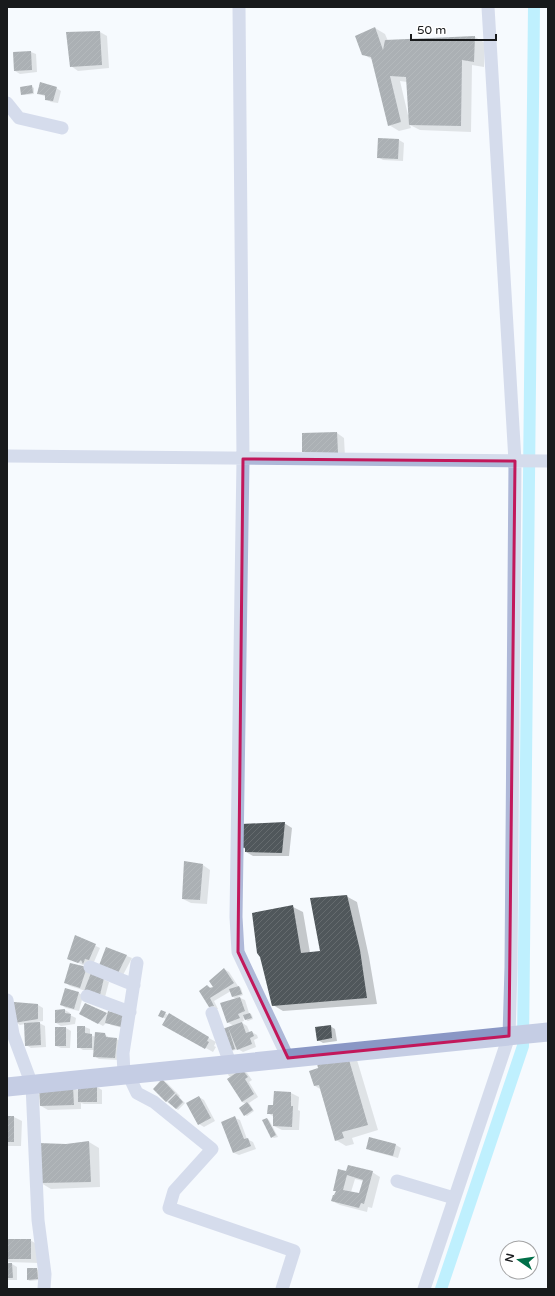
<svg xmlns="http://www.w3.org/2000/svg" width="555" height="1296" viewBox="0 0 555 1296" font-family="'Varela Round',sans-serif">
<defs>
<pattern id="building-hatch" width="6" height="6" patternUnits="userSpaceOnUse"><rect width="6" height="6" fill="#50575b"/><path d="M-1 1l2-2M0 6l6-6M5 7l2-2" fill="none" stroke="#656b6e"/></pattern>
</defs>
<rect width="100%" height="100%" fill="#f6fafe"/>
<path fill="#0003" fill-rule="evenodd" d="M375,28L385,34L388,41L475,37L485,43L484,67L472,65L471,132L420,130L410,125L411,128L399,131L389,125L373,60L363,54ZM400,81L407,82L409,115H408Z
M100,32L107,36L109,68L78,71L71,66Z
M31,52L36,54L37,72L20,74L15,71Z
M31,86L34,88V94L24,95L22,94Z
M56,88L61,91L58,103L51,102L46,99V97L38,93Z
M399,140L404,143L403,161L383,160L378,157Z
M337,433L344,438L345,457L311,456L303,452Z
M284,823L292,828L289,856H253L246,852V849L241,847Z
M203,865L210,870L207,904L191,903L183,899Z
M346,896L357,902L369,957L377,1004L283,1011L273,1005L293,907L303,912L310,953L321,952Z
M75,936L100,948L94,962L85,964L83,965L68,958Z
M106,948L132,958L123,975L104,970Z
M70,964L109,982L105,997L70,986L66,983Z
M224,969L229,972L238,986L241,988L243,995L238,997L245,1000L249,1013L252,1015L253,1019L248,1021L243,1018L244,1021L241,1022L247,1026L250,1033L252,1032L257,1035L258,1038L254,1040L256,1047L243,1052L238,1049L232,1051L230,1050L227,1028L231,1030L234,1026L227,1022L237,999L233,997L231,991L214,1001L218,1009L214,1010L209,1007L207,986L212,988H214Z
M79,993L83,996L79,1011L66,1008L61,1005Z
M15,1003L38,1005L43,1008V1021L37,1022L45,1026L46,1047L31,1048L26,1045L25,1024L20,1025L15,1022Z
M65,1010L70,1013V1015L76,1018L75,1024L61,1026L56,1023Z
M161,1011L216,1042L214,1046L216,1047L213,1052L163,1024L166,1019L159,1015Z
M81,1014H106L127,1029L111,1025L107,1022L103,1026Z
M330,1026L335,1029L337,1041L323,1043L318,1040Z
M85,1027L90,1029V1035L96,1037L104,1034L110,1038L116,1039L121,1041L120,1060L99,1059L94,1056L95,1050H83L78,1047Z
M66,1028L71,1031L70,1048H61L56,1046Z
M357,1060L378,1130L352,1138L354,1144L346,1146L336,1140L320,1089L315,1086L320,1068Z
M242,1070L247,1073L252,1080L249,1082L258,1097L249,1103L254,1111L247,1116L245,1115L246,1104L242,1102L231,1077L229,1076L226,1071Z
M162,1080L167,1083L180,1096L179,1097L185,1103L178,1110L166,1101Z
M97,1087L102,1090V1104H84L81,1103V1109L48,1110L41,1106L73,1088L79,1091Z
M291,1093L299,1097L298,1110L300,1111L299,1130H282L274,1126V1117L268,1113L274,1106Z
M199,1097L204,1100L215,1121L204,1127L199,1124Z
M7,1117H14L22,1121L21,1146H7Z
M235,1118L240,1120L247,1139L253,1142L256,1149L239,1155L234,1153Z
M267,1119L269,1120L278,1137L274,1138L272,1137Z
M89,1142L99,1148L100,1187L51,1189L41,1183L66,1145Z
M396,1145L401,1148L398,1158L372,1151L367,1148Z
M347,1172H372L380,1177L372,1208L368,1207L367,1212L340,1205L332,1201L337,1192L334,1190ZM355,1179L363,1181L360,1195L351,1192Z
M7,1240H30L38,1245L39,1263L9,1262L7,1261Z
M7,1264H12L17,1267V1280H7Z
M37,1269L39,1271V1280L30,1281L28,1280Z"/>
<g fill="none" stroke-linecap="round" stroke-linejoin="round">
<path stroke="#7de5ff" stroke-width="12" d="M441,1289L523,1046L534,7"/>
</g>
<path fill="url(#building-hatch)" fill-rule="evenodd" d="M375,27L383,50L385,40L475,36L474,62L462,60L461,126L409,125L406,77L390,76L401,122L388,126L371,57L362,55L355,36Z
M100,31L102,65L70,67L66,32Z
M31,51L32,70L14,71L13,52Z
M40,82L57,87L53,101L45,100V95L37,94Z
M32,85L33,93L21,95L20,87Z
M378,138L399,139L398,159L377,158Z
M337,432L338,453L302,452V433Z
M285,822L282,853L245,852V848L240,847L241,824Z
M184,861L203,864L200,900L182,899Z
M347,895L360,950L367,998L272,1006L264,973L260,957L257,953L252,913L293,905L301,953L320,951L310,898Z
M75,935L96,944L89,960L85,959L83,964L81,960L78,963L67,959Z
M106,947L127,955L118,973L98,968Z
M70,963L87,967L80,988L64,983Z
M224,968L234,983L210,998L214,1006L209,1007L199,991L207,985L210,988L213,987L209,981Z
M91,973L104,978L100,995L84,991Z
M239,986L242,994L232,997L229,989Z
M65,988L79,992L74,1009L60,1005Z
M240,997L245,1011L238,1014L240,1018L227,1023L220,1003Z
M14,1002L38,1004V1019L14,1023Z
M85,1003L107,1013L98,1024L79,1014Z
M65,1009V1013L71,1014L70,1022L55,1023V1010Z
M161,1010L166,1012L163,1018L158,1016Z
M108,1011L124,1015L122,1027L105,1023Z
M169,1013L209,1037L207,1041L209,1042L205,1049L162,1025Z
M250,1013L252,1018L245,1020L243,1015Z
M40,1022L41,1045L25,1046L24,1023Z
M242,1022L246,1033L252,1031L254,1036L250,1038L252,1044L237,1050L228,1027Z
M331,1025L332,1038L317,1041L315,1027Z
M77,1026H85V1033L92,1034V1048H77Z
M55,1027H66V1046H55Z
M228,1027L235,1049L229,1051L222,1029Z
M95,1032L105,1033L106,1037L117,1038L115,1058L93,1057Z
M347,1053L368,1125L342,1132L344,1138L335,1141L319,1085L314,1086L309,1071L318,1068L316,1059Z
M242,1069L248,1077L245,1079L254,1094L242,1102L227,1079Z
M162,1079L175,1093L166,1102L153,1089Z
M78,1086H97V1102H78Z
M73,1087L74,1105L40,1106L39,1088Z
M274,1091L291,1092V1106H293L292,1127L273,1126V1114H267L268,1105H273Z
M176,1094L183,1102L176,1109L168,1102Z
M199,1096L211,1118L198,1125L186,1103Z
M247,1102L253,1110L244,1116L239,1108Z
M7,1116H14V1142H7Z
M235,1116L244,1139L248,1138L251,1146L233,1153L221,1122Z
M267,1118L276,1135L271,1138L262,1120Z
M369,1137L396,1144L393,1156L366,1149Z
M89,1141L91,1182L40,1183L38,1143L66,1144Z
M348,1165L373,1171L364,1204L361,1203L359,1208L331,1201L333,1195H334L336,1191H333L338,1169L346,1171ZM347,1175L363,1180L359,1193L343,1190Z
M7,1239H31V1259H7Z
M7,1263H12L13,1278H7Z
M27,1268H37L38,1279L27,1280Z"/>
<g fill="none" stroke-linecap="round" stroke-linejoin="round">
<path stroke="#aeb8d8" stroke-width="13" d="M239,7L243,459L236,917L238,952L288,1058
M7,103L19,118L62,128
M7,456L548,461
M90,967L134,985
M87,996L130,1012
M7,1000L13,1034L32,1085L38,1220L45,1274L44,1289
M212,1013L230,1063
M124,1074L123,1053L137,963
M128,1074L137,1093L154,1102L212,1149L174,1191L169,1208L294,1251L282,1289
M397,1181L454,1198
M424,1289L509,1036L511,967L515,461L488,7"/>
<path stroke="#8a97c5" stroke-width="19" d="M7,1087L548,1032"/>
</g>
<path d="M0 0H555V1296H0ZM243,459L515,461L509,1036L288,1058L238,952Z" fill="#f6fafe" fill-opacity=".55" fill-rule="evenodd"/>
<path fill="none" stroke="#c2185b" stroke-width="3" stroke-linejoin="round" d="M243,459L515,461L509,1036L288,1058L238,952Z"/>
<rect width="555" height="1296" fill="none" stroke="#181a1c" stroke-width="16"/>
<g transform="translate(519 1260) rotate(283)"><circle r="19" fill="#ffffff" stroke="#a3a3a4"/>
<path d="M0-3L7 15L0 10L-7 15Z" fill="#006f48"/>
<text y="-6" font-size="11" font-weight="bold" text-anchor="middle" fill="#181a1c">N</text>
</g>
<path d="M411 34v6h85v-6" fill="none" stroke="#181a1c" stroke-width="2"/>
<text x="417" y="34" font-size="12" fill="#181a1c" stroke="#ffffff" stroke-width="3" paint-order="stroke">50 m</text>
</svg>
